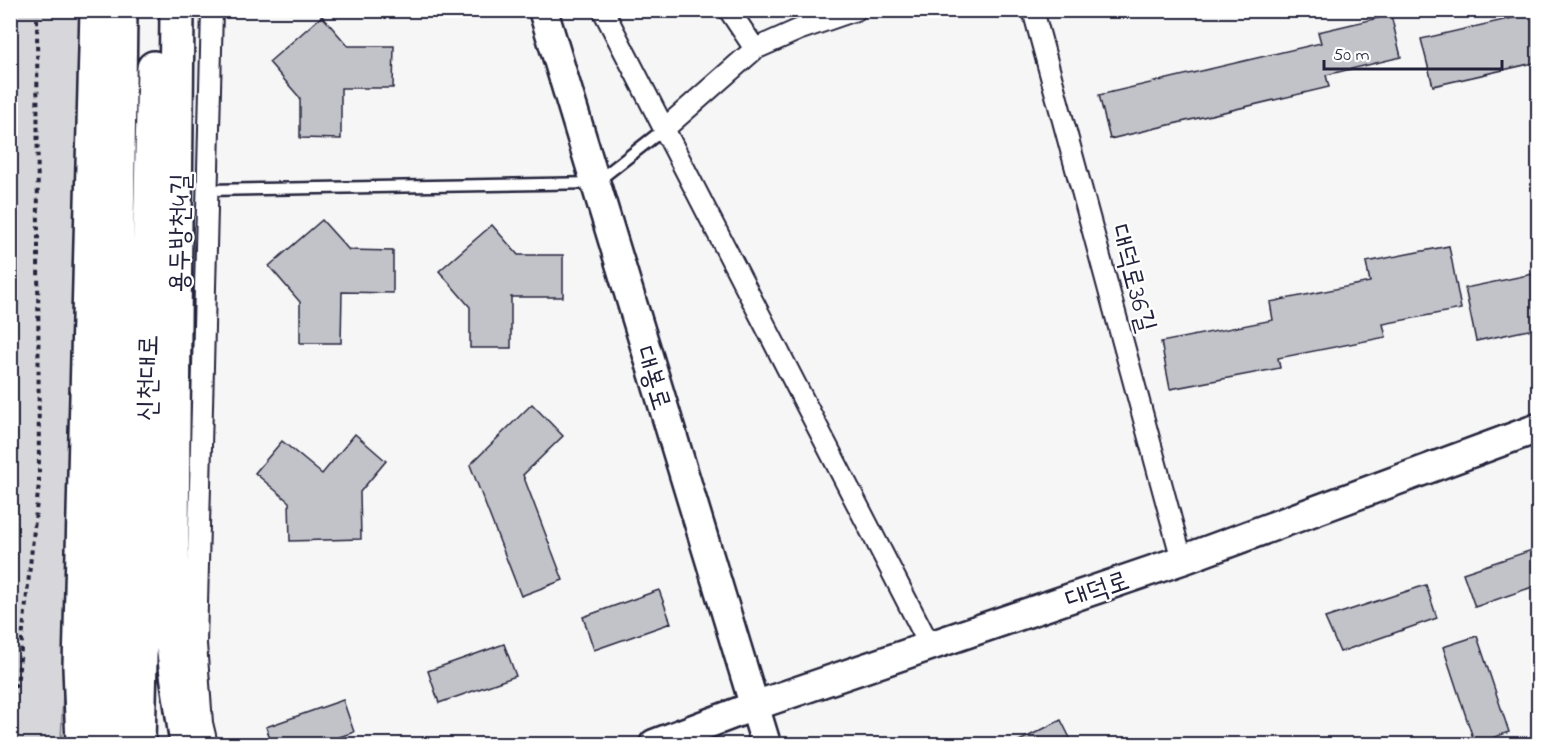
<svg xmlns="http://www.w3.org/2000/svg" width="1549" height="755" viewBox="0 0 1549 755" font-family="'Indie Flower','Poor Story',sans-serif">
<rect width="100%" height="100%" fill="#f6f6f7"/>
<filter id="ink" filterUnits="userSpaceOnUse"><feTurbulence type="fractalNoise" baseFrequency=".0167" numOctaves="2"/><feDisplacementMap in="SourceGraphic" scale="12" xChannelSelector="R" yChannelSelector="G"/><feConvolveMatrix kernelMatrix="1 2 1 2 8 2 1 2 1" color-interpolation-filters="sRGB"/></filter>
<g filter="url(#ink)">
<path fill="#d7d7db" stroke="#7c7c8b" stroke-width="1.5" d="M10,11H87L83,160L61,744H11Z"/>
<path fill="#c2c2c9" stroke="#22223b" stroke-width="1.5" d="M1538,12V62L1433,86L1421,39Z
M1391,15L1401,57L1326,75L1329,87L1110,139L1099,95L1321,43L1318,32Z
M322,16L348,46H394L393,88H341V139L300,138V98L269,62Z
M322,220L349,250L393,251V293L342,292L341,343H300V302L269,266Z
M492,225L518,255H563V297H511V348H470V307L439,271Z
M1449,246L1461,309L1383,324L1386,337L1278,358L1280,368L1170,389L1161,342L1273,320L1270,302L1370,282L1366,262Z
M1538,273V328L1476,341L1465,288Z
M532,404L563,436L523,475L563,580L521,596L470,465Z
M355,434L386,461L360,492L361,539L290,541L289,502L255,473L282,441L322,474Z
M1538,548V585L1475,607L1463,573Z
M1426,585L1437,618L1340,652L1325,618Z
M659,590L671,623L594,650L583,617Z
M1477,636L1509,732L1475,744L1443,647Z
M504,644L516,676L439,703L428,671Z
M343,700L354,732L319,744H272L266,727Z
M1061,720L1073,744H1013Z"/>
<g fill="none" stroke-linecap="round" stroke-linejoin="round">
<defs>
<path id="lane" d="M207,190L595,183L664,129"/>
<path id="street" d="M603,10L930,646
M729,10L755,49
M1033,10L1182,560
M664,129L755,49L798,30L856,10
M207,744L202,723L196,644L212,10"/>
<path id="secondary" d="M543,10L766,744
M654,744L754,706L1182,560L1538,428"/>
<path id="highway" d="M177,10L172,538L173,646L187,744
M83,744L80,667L97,10
M110,744L120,15
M138,744L154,68"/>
</defs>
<use href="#lane" stroke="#22223b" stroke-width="15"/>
<use href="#street" stroke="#22223b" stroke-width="24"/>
<use href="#secondary" stroke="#22223b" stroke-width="33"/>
<use href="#highway" stroke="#22223b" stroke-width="38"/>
<path stroke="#22223b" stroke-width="4" stroke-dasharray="4.5 4.5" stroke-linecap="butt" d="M10,705L18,677L39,483L37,10"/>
<use href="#lane" stroke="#fff" stroke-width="10"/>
<use href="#street" stroke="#fff" stroke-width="20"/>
<use href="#secondary" stroke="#fff" stroke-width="28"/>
<use href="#highway" stroke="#fff" stroke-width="33"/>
</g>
</g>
<g text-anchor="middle" stroke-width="4.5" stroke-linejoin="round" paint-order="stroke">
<g font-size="27" fill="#22223b" stroke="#fff">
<text transform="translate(179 233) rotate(-89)" y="9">용두방천4길</text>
<text transform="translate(1134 278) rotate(75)" y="9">대덕로36길</text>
<text transform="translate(147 378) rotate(-89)" y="9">신천대로</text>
<text transform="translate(654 378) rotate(73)" y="9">대봉로</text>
<text transform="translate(1097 589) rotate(-19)" y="9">대덕로</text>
</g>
</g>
<rect width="1549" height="755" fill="none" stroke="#fff" stroke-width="36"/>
<rect x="18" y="18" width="1513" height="719" fill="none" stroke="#22223b" stroke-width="2" filter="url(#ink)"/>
<path d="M1324 60v9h178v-9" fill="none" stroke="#22223b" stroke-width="3"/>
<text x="1333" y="60" font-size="18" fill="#22223b" stroke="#ffffff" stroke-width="4.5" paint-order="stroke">50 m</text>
</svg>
